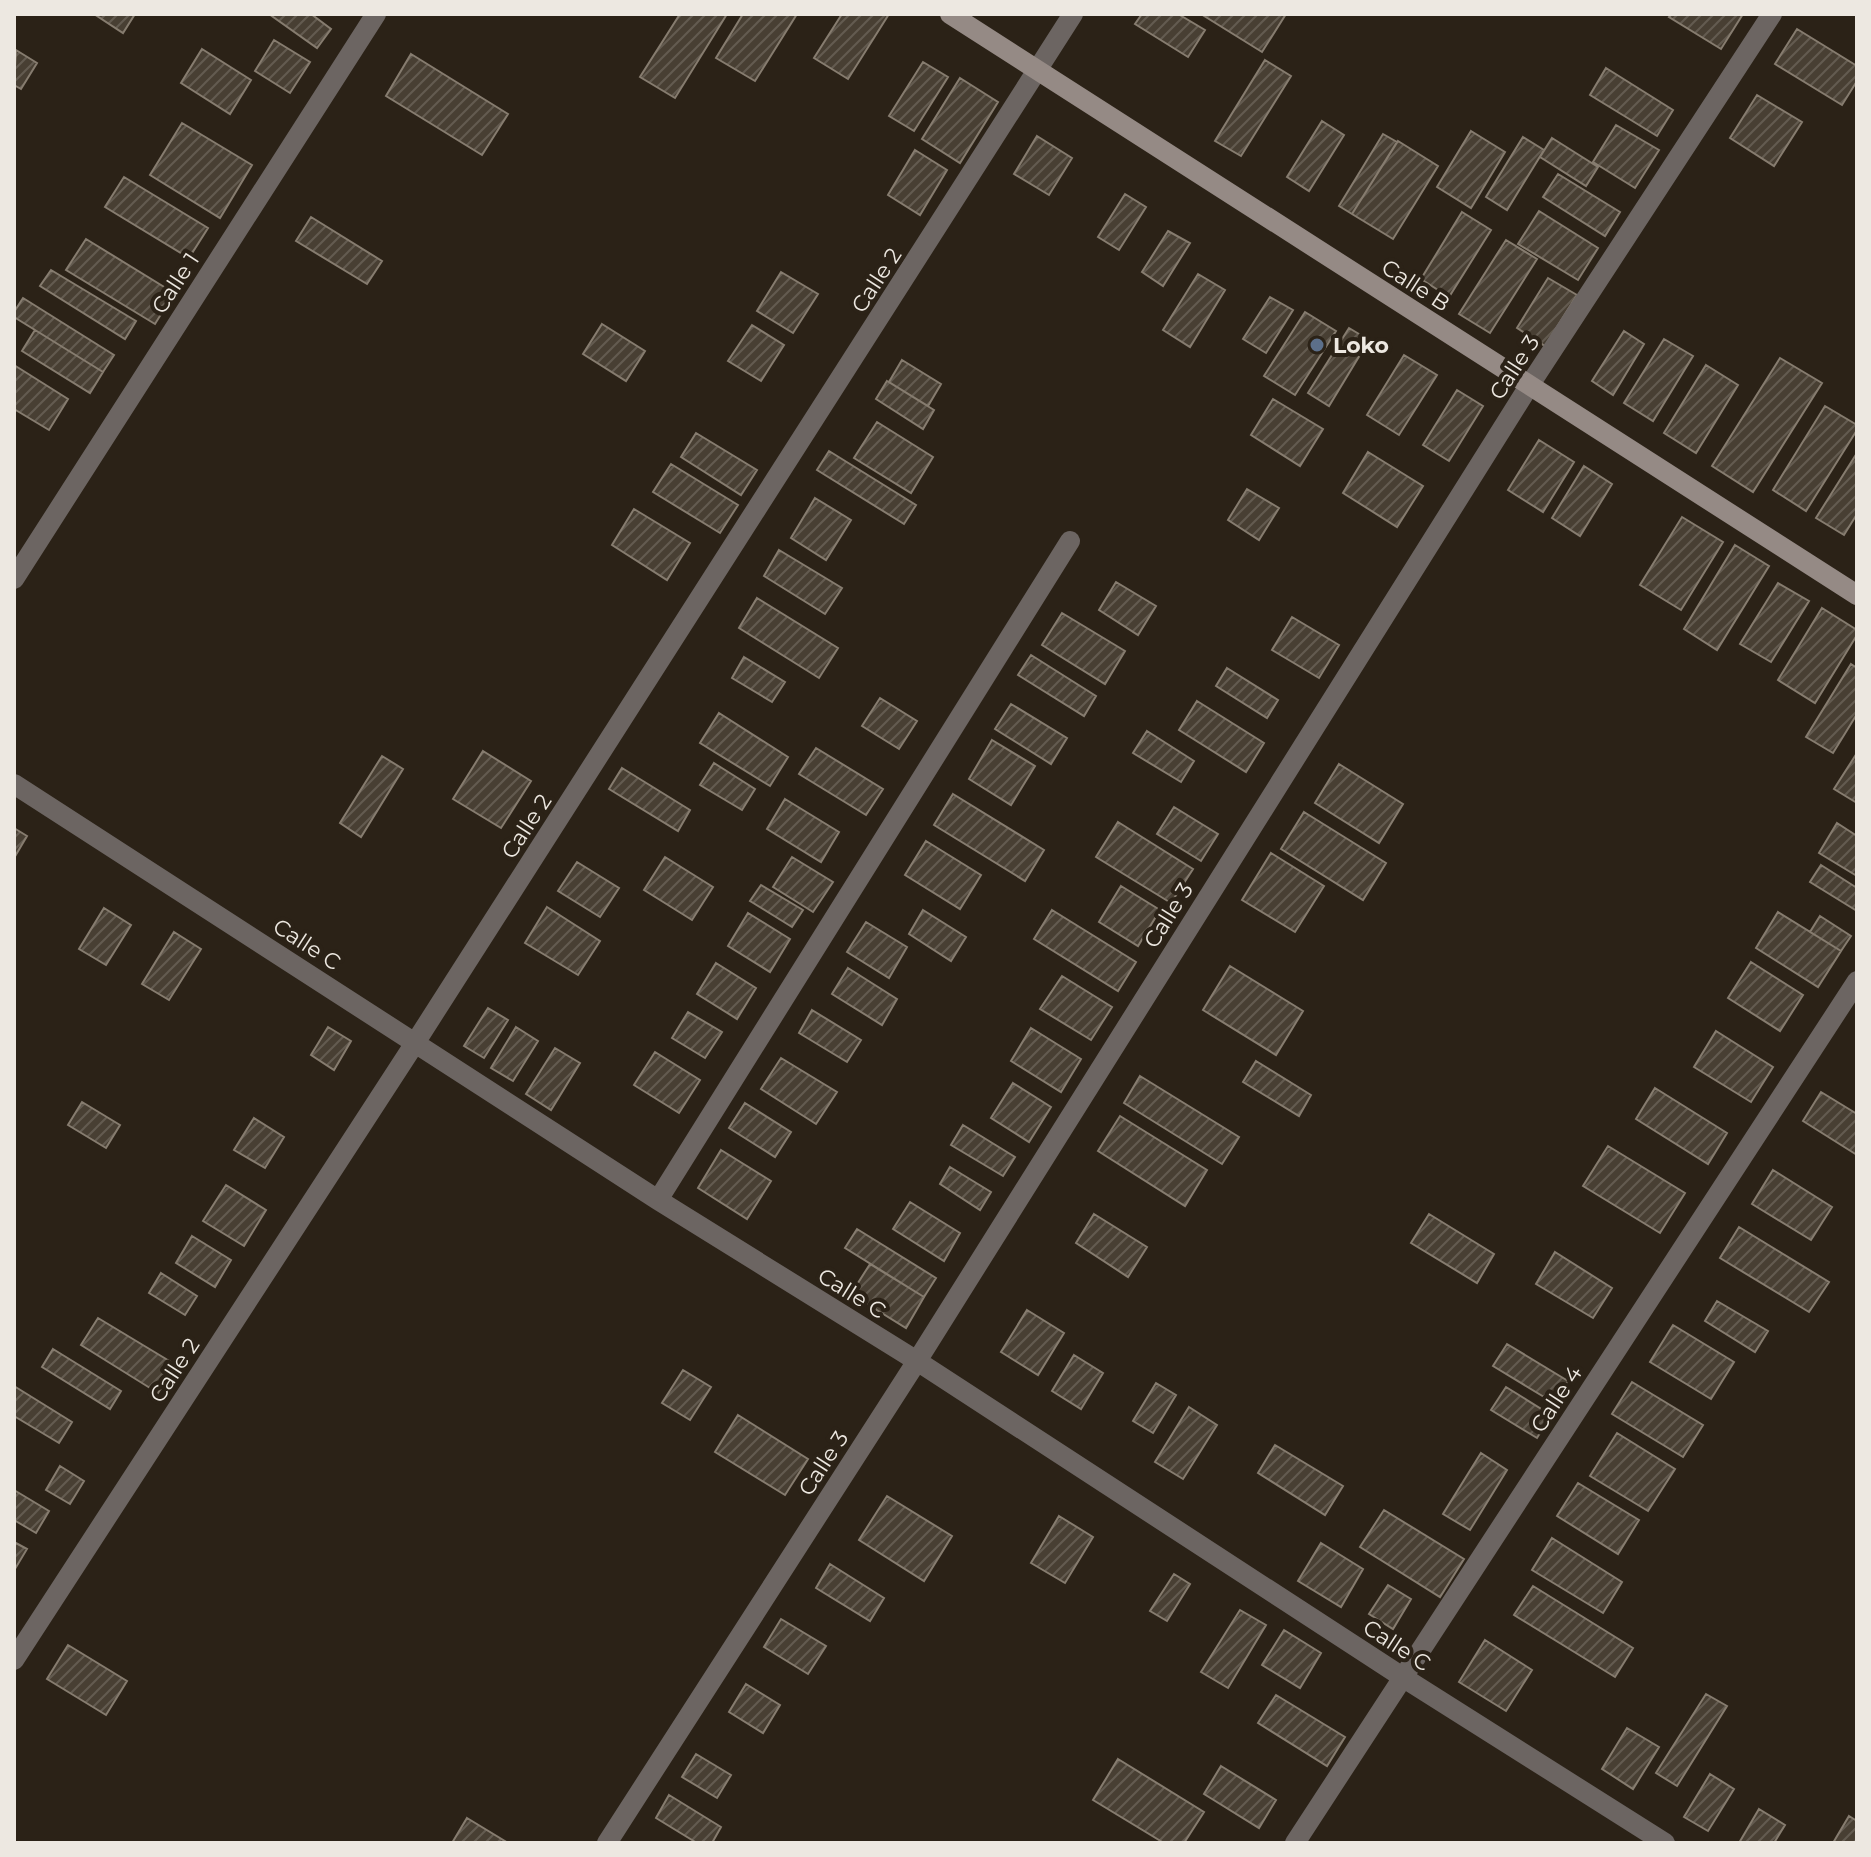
<svg xmlns="http://www.w3.org/2000/svg" width="1871" height="1857" viewBox="0 0 1871 1857" font-family="Montserrat,sans-serif">
<defs>
<pattern id="building-hatch" width="6" height="6" patternUnits="userSpaceOnUse" patternTransform="scale(2)"><rect width="6" height="6" fill="#483f33"/><path d="M-1 1l2-2M0 6l6-6M5 7l2-2" fill="none" stroke="#635b50"/></pattern>
</defs>
<rect width="100%" height="100%" fill="#2b2217"/>
<path fill="url(#building-hatch)" stroke="#867c6f" stroke-width="2" d="M94,14H135L123,33Z
M269,14H311L331,29L317,48Z
M680,14H727L675,98L640,77Z
M743,14H797L755,81L716,58Z
M842,14H889L848,79L814,58Z
M1142,14H1178L1205,30L1188,57L1135,24Z
M1201,14H1286L1262,52Z
M1672,14H1743L1721,49L1669,17Z
M1797,29L1857,66V81L1842,105L1775,64Z
M274,40L310,62L290,93L255,71Z
M202,49L251,80L230,114L181,83Z
M16,50L37,63L21,89L14,85Z
M411,54L508,114L482,155L386,96Z
M1265,60L1291,76L1241,156L1215,141Z
M923,62L948,77L914,131L889,116Z
M1606,68L1673,110L1657,136L1590,95Z
M960,78L998,102L960,163L922,139Z
M1757,95L1802,122L1774,166L1730,138Z
M1322,121L1344,135L1309,191L1287,177Z
M182,123L252,165L220,218L150,175Z
M1616,125L1659,150L1635,188L1593,162Z
M1471,131L1505,152L1471,208L1437,187Z
M1383,134L1397,142L1352,214L1339,206Z
M1037,136L1072,158L1049,195L1014,174Z
M1523,137L1544,150L1507,210L1486,197Z
M1552,138L1598,167L1586,186L1540,157Z
M1398,141L1438,166L1393,239L1352,214Z
M915,150L947,170L920,215L888,195Z
M1558,174L1620,212L1605,236L1543,197Z
M124,177L208,228L189,258L105,207Z
M1125,194L1146,207L1119,250L1098,237Z
M1539,211L1598,248L1578,280L1518,244Z
M1462,212L1491,230L1449,297L1421,279Z
M311,217L382,261L367,284L296,241Z
M1168,231L1190,243L1163,286L1142,272Z
M86,239L174,293L155,324L66,270Z
M1506,240L1537,259L1490,333L1459,314Z
M51,270L136,321L125,339L40,286Z
M781,272L818,294L793,333L757,311Z
M1198,274L1225,290L1190,347L1163,330Z
M1548,278L1577,295L1545,346L1517,328Z
M1270,297L1293,310L1266,353L1243,339Z
M23,298L114,355L103,372L14,317V312Z
M1305,312L1336,331L1295,395L1264,376Z
M602,324L645,351L626,381L583,354Z
M752,325L784,345L761,381L728,361Z
M1349,328L1369,340L1329,406L1308,393Z
M35,330L103,372L90,393L22,351Z
M1624,331L1644,344L1613,395L1592,381Z
M1664,339L1693,356L1653,421L1624,403Z
M1404,355L1437,375L1399,435L1367,415Z
M1780,358L1822,383L1753,492L1712,466Z
M902,360L941,384L928,406L889,382Z
M14,365L68,399L49,430L14,409Z
M1706,365L1738,385L1696,453L1664,433Z
M887,381L934,410L923,429L876,399Z
M1457,390L1483,406L1449,461L1423,445Z
M1273,399L1323,429L1300,466L1251,435Z
M1825,406L1857,425V430L1806,511L1773,490Z
M877,422L933,457L911,493L854,458Z
M696,433L757,470L741,495L681,457Z
M1539,440L1574,462L1543,512L1508,490Z
M829,451L916,505L904,524L817,470Z
M1368,452L1423,486L1397,527L1343,493Z
M1857,453V514L1844,535L1816,518Z
M671,464L738,505L720,533L653,492Z
M1584,466L1612,484L1580,536L1552,518Z
M1247,489L1279,508L1259,540L1228,520Z
M815,498L851,520L826,560L791,538Z
M634,509L690,543L667,580L612,545Z
M1682,517L1723,542L1681,610L1640,585Z
M1735,545L1769,566L1717,650L1684,629Z
M779,550L842,588L825,614L764,576Z
M1116,582L1156,606L1138,635L1099,610Z
M1778,583L1809,601L1771,662L1740,644Z
M757,598L838,648L819,678L739,628Z
M1822,608L1857,630V635L1815,703L1778,680Z
M1062,613L1125,651L1105,684L1042,645Z
M1292,617L1339,645L1319,678L1272,650Z
M1031,655L1096,696L1084,716L1018,675Z
M744,657L785,682L772,702L732,678Z
M1851,664L1857,668V714L1833,753L1806,737Z
M1227,668L1278,700L1267,718L1216,686Z
M880,698L917,721L899,749L862,726Z
M1197,701L1264,743L1246,772L1179,730Z
M1011,704L1067,738L1051,764L995,729Z
M719,713L788,757L770,786L700,743Z
M1147,731L1194,761L1181,782L1133,753Z
M992,740L1035,766L1011,805L969,779Z
M816,748L883,789L866,815L799,774Z
M483,751L531,781L501,828L453,799Z
M1857,753V803L1834,789Z
M382,756L403,769L361,837L340,823Z
M714,763L755,789L742,810L700,785Z
M1339,764L1403,804L1379,843L1315,803Z
M622,768L690,810L678,831L609,789Z
M953,794L1044,850L1025,881L934,825Z
M785,799L839,832L821,862L767,829Z
M1174,807L1218,834L1201,861L1157,834Z
M1304,812L1386,863L1363,900L1281,849Z
M1118,822L1193,869L1171,903L1096,857Z
M1837,823L1857,836V876L1819,853Z
M14,828L27,836L14,858Z
M926,841L981,875L960,909L905,875Z
M1271,853L1324,886L1295,932L1242,900Z
M665,857L713,887L692,920L644,890Z
M792,857L833,882L813,912L773,887Z
M577,862L619,888L600,917L558,891Z
M1821,865L1857,888V911L1810,882Z
M761,885L803,910L792,927L750,901Z
M1121,886L1160,910L1138,946L1099,922Z
M547,907L600,941L578,975L525,943Z
M104,908L131,925L106,965L79,949Z
M923,910L966,937L951,961L909,934Z
M1052,910L1136,962L1118,991L1034,939Z
M1778,912L1841,951L1818,987L1756,948Z
M748,913L790,939L770,972L728,946Z
M1820,916L1851,936L1841,951L1810,932Z
M866,922L907,947L889,978L847,952Z
M174,932L201,949L169,1000L142,984Z
M1751,962L1803,995L1780,1031L1728,998Z
M716,963L756,988L737,1019L697,994Z
M1230,966L1303,1011L1276,1055L1203,1010Z
M848,968L897,999L882,1025L832,994Z
M1062,976L1112,1007L1091,1040L1040,1009Z
M488,1008L508,1020L484,1058L464,1046Z
M812,1010L861,1040L847,1062L799,1033Z
M688,1012L722,1032L705,1058L672,1038Z
M328,1027L351,1041L334,1070L311,1055Z
M516,1027L538,1041L513,1081L491,1068Z
M1031,1028L1081,1059L1061,1092L1011,1061Z
M1716,1031L1773,1067L1751,1102L1694,1067Z
M555,1048L580,1063L551,1110L526,1094Z
M655,1052L700,1080L679,1113L634,1085Z
M781,1058L837,1092L816,1124L761,1089Z
M1256,1061L1311,1095L1299,1116L1243,1082Z
M1140,1076L1239,1137L1222,1164L1124,1103Z
M1013,1083L1051,1107L1029,1142L991,1118Z
M1655,1088L1727,1133L1708,1164L1636,1119Z
M1821,1092L1857,1114V1155L1803,1121Z
M82,1102L120,1125L106,1148L68,1125Z
M745,1103L791,1132L775,1157L729,1128Z
M1120,1116L1207,1170L1185,1206L1098,1151Z
M254,1118L284,1137L265,1168L234,1150Z
M963,1125L1015,1157L1003,1176L951,1145Z
M1608,1146L1685,1193L1660,1233L1583,1186Z
M721,1150L771,1181L747,1219L698,1188Z
M950,1167L991,1192L980,1210L940,1184Z
M1773,1170L1832,1207L1811,1240L1752,1204Z
M226,1185L266,1210L244,1246L203,1221Z
M910,1202L960,1233L944,1261L893,1229Z
M1094,1214L1147,1247L1128,1277L1076,1243Z
M1429,1214L1494,1254L1477,1283L1411,1243Z
M1739,1227L1829,1282L1809,1312L1720,1258Z
M857,1229L936,1278L924,1297L845,1248Z
M192,1236L231,1260L215,1287L176,1263Z
M1555,1252L1612,1288L1593,1318L1536,1284Z
M870,1264L924,1297L906,1328L851,1294Z
M161,1273L197,1296L185,1315L149,1293Z
M1717,1301L1768,1331L1755,1352L1705,1321Z
M1027,1310L1064,1333L1038,1375L1001,1352Z
M98,1318L176,1365L158,1393L81,1345Z
M1673,1325L1734,1362L1711,1399L1650,1362Z
M1507,1344L1568,1381L1554,1403L1493,1366Z
M53,1349L121,1391L110,1409L42,1367Z
M1074,1355L1103,1373L1081,1409L1052,1391Z
M683,1370L711,1387L690,1420L662,1403Z
M1632,1382L1703,1425L1683,1457L1612,1414Z
M1156,1383L1176,1395L1153,1433L1133,1421Z
M14,1386L72,1422L59,1443L14,1416Z
M1506,1387L1551,1415L1537,1438L1491,1410Z
M1189,1407L1217,1425L1183,1479L1155,1462Z
M738,1415L808,1459L785,1495L715,1452Z
M1617,1433L1675,1469L1648,1511L1590,1476Z
M1275,1445L1343,1486L1325,1515L1258,1473Z
M1481,1453L1507,1470L1470,1530L1443,1514Z
M60,1466L84,1481L70,1504L46,1490Z
M1578,1483L1639,1520L1618,1554L1557,1516Z
M14,1490L49,1511L36,1533L14,1520Z
M887,1496L952,1536L924,1581L859,1540Z
M1384,1510L1464,1559L1440,1597L1360,1547Z
M1059,1516L1093,1537L1065,1583L1031,1563Z
M1552,1538L1622,1582L1603,1613L1532,1570Z
M14,1542L27,1549L15,1569L14,1568Z
M1321,1543L1363,1569L1341,1607L1298,1581Z
M830,1564L884,1598L870,1621L816,1588Z
M1174,1574L1190,1584L1167,1621L1150,1611Z
M1388,1585L1411,1599L1393,1629L1369,1614Z
M1533,1586L1633,1648L1615,1677L1514,1615Z
M1240,1610L1266,1625L1228,1688L1201,1672Z
M781,1619L826,1646L808,1674L764,1647Z
M1284,1630L1321,1653L1300,1688L1262,1665Z
M1485,1640L1532,1670L1506,1711L1459,1682Z
M68,1645L127,1681L106,1715L47,1679Z
M746,1684L780,1705L763,1733L729,1712Z
M1706,1694L1727,1706L1677,1786L1656,1773Z
M1276,1695L1345,1737L1327,1766L1258,1723Z
M1627,1728L1659,1747L1633,1789L1602,1769Z
M696,1754L731,1775L717,1798L682,1777Z
M1118,1759L1204,1812L1184,1843H1164L1093,1800Z
M1221,1766L1276,1800L1259,1828L1204,1794Z
M1710,1774L1734,1789L1708,1831L1684,1817Z
M669,1795L721,1827L712,1843H697L656,1818Z
M1759,1809L1785,1825L1774,1843H1739Z
M1849,1816L1857,1821V1843H1833Z
M467,1818L508,1843H452Z"/>
<g fill="none" stroke-linecap="round" stroke-linejoin="round">
<path stroke="#6c6562" stroke-width="20" d="M14,579L376,14
M14,784L658,1200L917,1361L1404,1678L1665,1843
M658,1200L1070,541
M14,1660L415,1043L1073,14
M607,1843L917,1361L1529,386L1772,14
M1295,1843L1857,981"/>
<path stroke="#958a85" stroke-width="20" d="M950,14L1857,595"/>
</g>
<circle fill="#5c6f8a" stroke="#2b2217" stroke-width="3" cx="1317" cy="345" r="8"/>
<g text-anchor="middle" stroke-width="8" stroke-linejoin="round" paint-order="stroke">
<g font-size="22" fill="#ede8e1" stroke="#2b2217">
<text transform="translate(876 280) rotate(-57)" y="8">Calle 2</text>
<text transform="translate(175 283) rotate(-57)" y="8">Calle 1</text>
<text transform="translate(1416 285) rotate(33)" y="8">Calle B</text>
<text transform="translate(1514 367) rotate(-57)" y="8">Calle 3</text>
<text transform="translate(526 826) rotate(-57)" y="8">Calle 2</text>
<text transform="translate(1168 915) rotate(-58)" y="8">Calle 3</text>
<text transform="translate(307 944) rotate(33)" y="8">Calle C</text>
<text transform="translate(852 1293) rotate(32)" y="8">Calle C</text>
<text transform="translate(174 1370) rotate(-57)" y="8">Calle 2</text>
<text transform="translate(1556 1399) rotate(-57)" y="8">Calle 4</text>
<text transform="translate(823 1463) rotate(-57)" y="8">Calle 3</text>
<text transform="translate(1397 1645) rotate(33)" y="8">Calle C</text>
</g>
<g font-size="22" font-weight="bold" fill="#ede8e1" stroke="#2b2217" text-anchor="start">
<text x="1333" y="353">Loko</text>
</g>
</g>
<rect width="1871" height="1857" fill="none" stroke="#ede8e1" stroke-width="32"/>
</svg>
